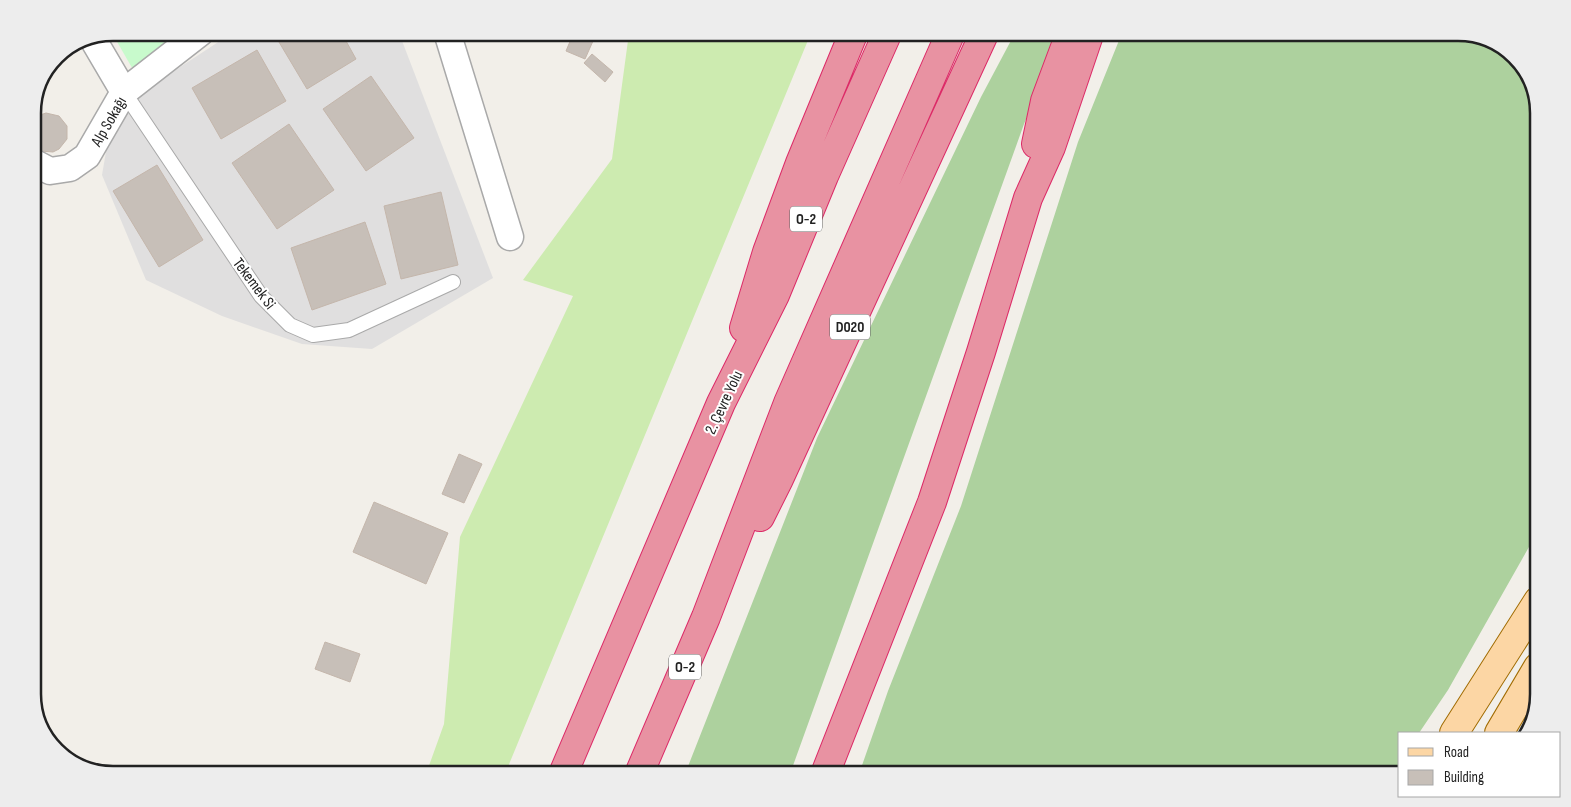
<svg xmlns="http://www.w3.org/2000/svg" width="1571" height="807" viewBox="0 0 1571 807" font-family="'Sofia Sans Condensed',sans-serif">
<rect width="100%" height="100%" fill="#f2efe9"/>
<path fill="#e0dfdf" d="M232,33H399L493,278L372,349L302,344L222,316L146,280L102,175L113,111Z"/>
<path fill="#cdebb0" d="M629,33H811L505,774H426L444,724L460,537L573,296L523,280L612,159Z"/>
<path fill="#add19e" d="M1015,33H1062L1024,124L790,774H685L817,438L981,97Z
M1122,33H1457L1493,41L1525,68L1538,109V531L1448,690L1419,733H1400V762L1391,774H859L888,691L961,506L1078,142Z"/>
<path fill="#c8facc" d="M114,32L189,33L135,73L112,33Z"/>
<path fill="#c7bfb8" stroke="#c4b6ab" d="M273,32H341L356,59L307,89Z
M574,32H597L585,59L566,51Z
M257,50L286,101L221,139L192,88Z
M592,54L613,72L605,82L584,63Z
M371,76L414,138L366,171L323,109Z
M46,113L59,116L67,126V139L59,149L53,152L40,151L33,144V121L40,115Z
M289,124L334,190L277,229L232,163Z
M157,165L203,240L159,267L113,191Z
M441,192L458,265L401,279L384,206Z
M365,222L386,284L312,310L291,248Z
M459,454L482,464L464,503L442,494Z
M374,502L448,533L426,584L353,552Z
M325,642L360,654L350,682L315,669Z"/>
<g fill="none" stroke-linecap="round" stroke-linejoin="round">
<defs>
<path id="lane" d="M124,92L261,296L290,325L313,335L349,330L453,282"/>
<path id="street" d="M447,32L510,237
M94,41L124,92
M33,162L50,171L70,168L87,156L124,92L201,32"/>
<path id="primary" d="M1454,733L1538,601
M1499,733L1538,667"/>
<path id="highway" d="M1036,144L1045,101L1067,42
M744,328L767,252L800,163L854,32
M760,517L779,479L985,32
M563,774L721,403L775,295L824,176L888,32
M639,774L706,617L788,403L951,32
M825,774L932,502L981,352L1028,198L1051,147L1090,32"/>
</defs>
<use href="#lane" stroke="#a9a9a9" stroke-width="16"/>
<use href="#street" stroke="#a9a9a9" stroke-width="29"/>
<use href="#primary" stroke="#a06b00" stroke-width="30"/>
<use href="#highway" stroke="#dc2a67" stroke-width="30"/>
<use href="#lane" stroke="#fff" stroke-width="14"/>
<use href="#street" stroke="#fff" stroke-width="26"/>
<use href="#primary" stroke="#fcd6a4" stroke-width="28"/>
<use href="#highway" stroke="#e892a2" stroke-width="28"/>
</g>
<g text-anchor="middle" stroke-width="4" stroke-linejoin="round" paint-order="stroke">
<g fill="#fff" stroke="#646464" stroke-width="1">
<rect x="790" y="206.5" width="32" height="25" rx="4"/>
<rect x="830" y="314.5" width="40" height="25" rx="4"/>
<rect x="669" y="654.5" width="32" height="25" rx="4"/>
</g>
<g font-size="15" font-weight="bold" fill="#222">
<text x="806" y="224">O-2</text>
<text x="850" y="332">D020</text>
<text x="685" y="672">O-2</text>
</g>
<g font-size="16" fill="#222" stroke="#fff">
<text transform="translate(108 121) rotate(-60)" y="6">Alp Sokağı</text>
<text transform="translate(255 283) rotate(53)" y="6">Tekemek Si</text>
<text transform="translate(723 402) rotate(-65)" y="6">2. Çevre Yolu</text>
</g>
</g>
<path d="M0 0H1571V807H0ZM113 41H1458A72 72 0 0 1 1530 113V694A72 72 0 0 1 1458 766H113A72 72 0 0 1 41 694V113A72 72 0 0 1 113 41Z" fill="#ededed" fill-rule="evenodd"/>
<path fill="none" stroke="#222" stroke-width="2.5" d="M113 41H1458A72 72 0 0 1 1530 113V694A72 72 0 0 1 1458 766H113A72 72 0 0 1 41 694V113A72 72 0 0 1 113 41Z"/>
<rect x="1398" y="732" width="162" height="65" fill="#ffffff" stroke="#a7a7a7"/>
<rect x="1408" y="748" width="25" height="8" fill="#fcd6a4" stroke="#a7a7a7"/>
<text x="1444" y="757" font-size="15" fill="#222222">Road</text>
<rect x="1408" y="770" width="25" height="15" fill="#c7bfb8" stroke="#a7a7a7"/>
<text x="1444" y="782" font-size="15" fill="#222222">Building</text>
</svg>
